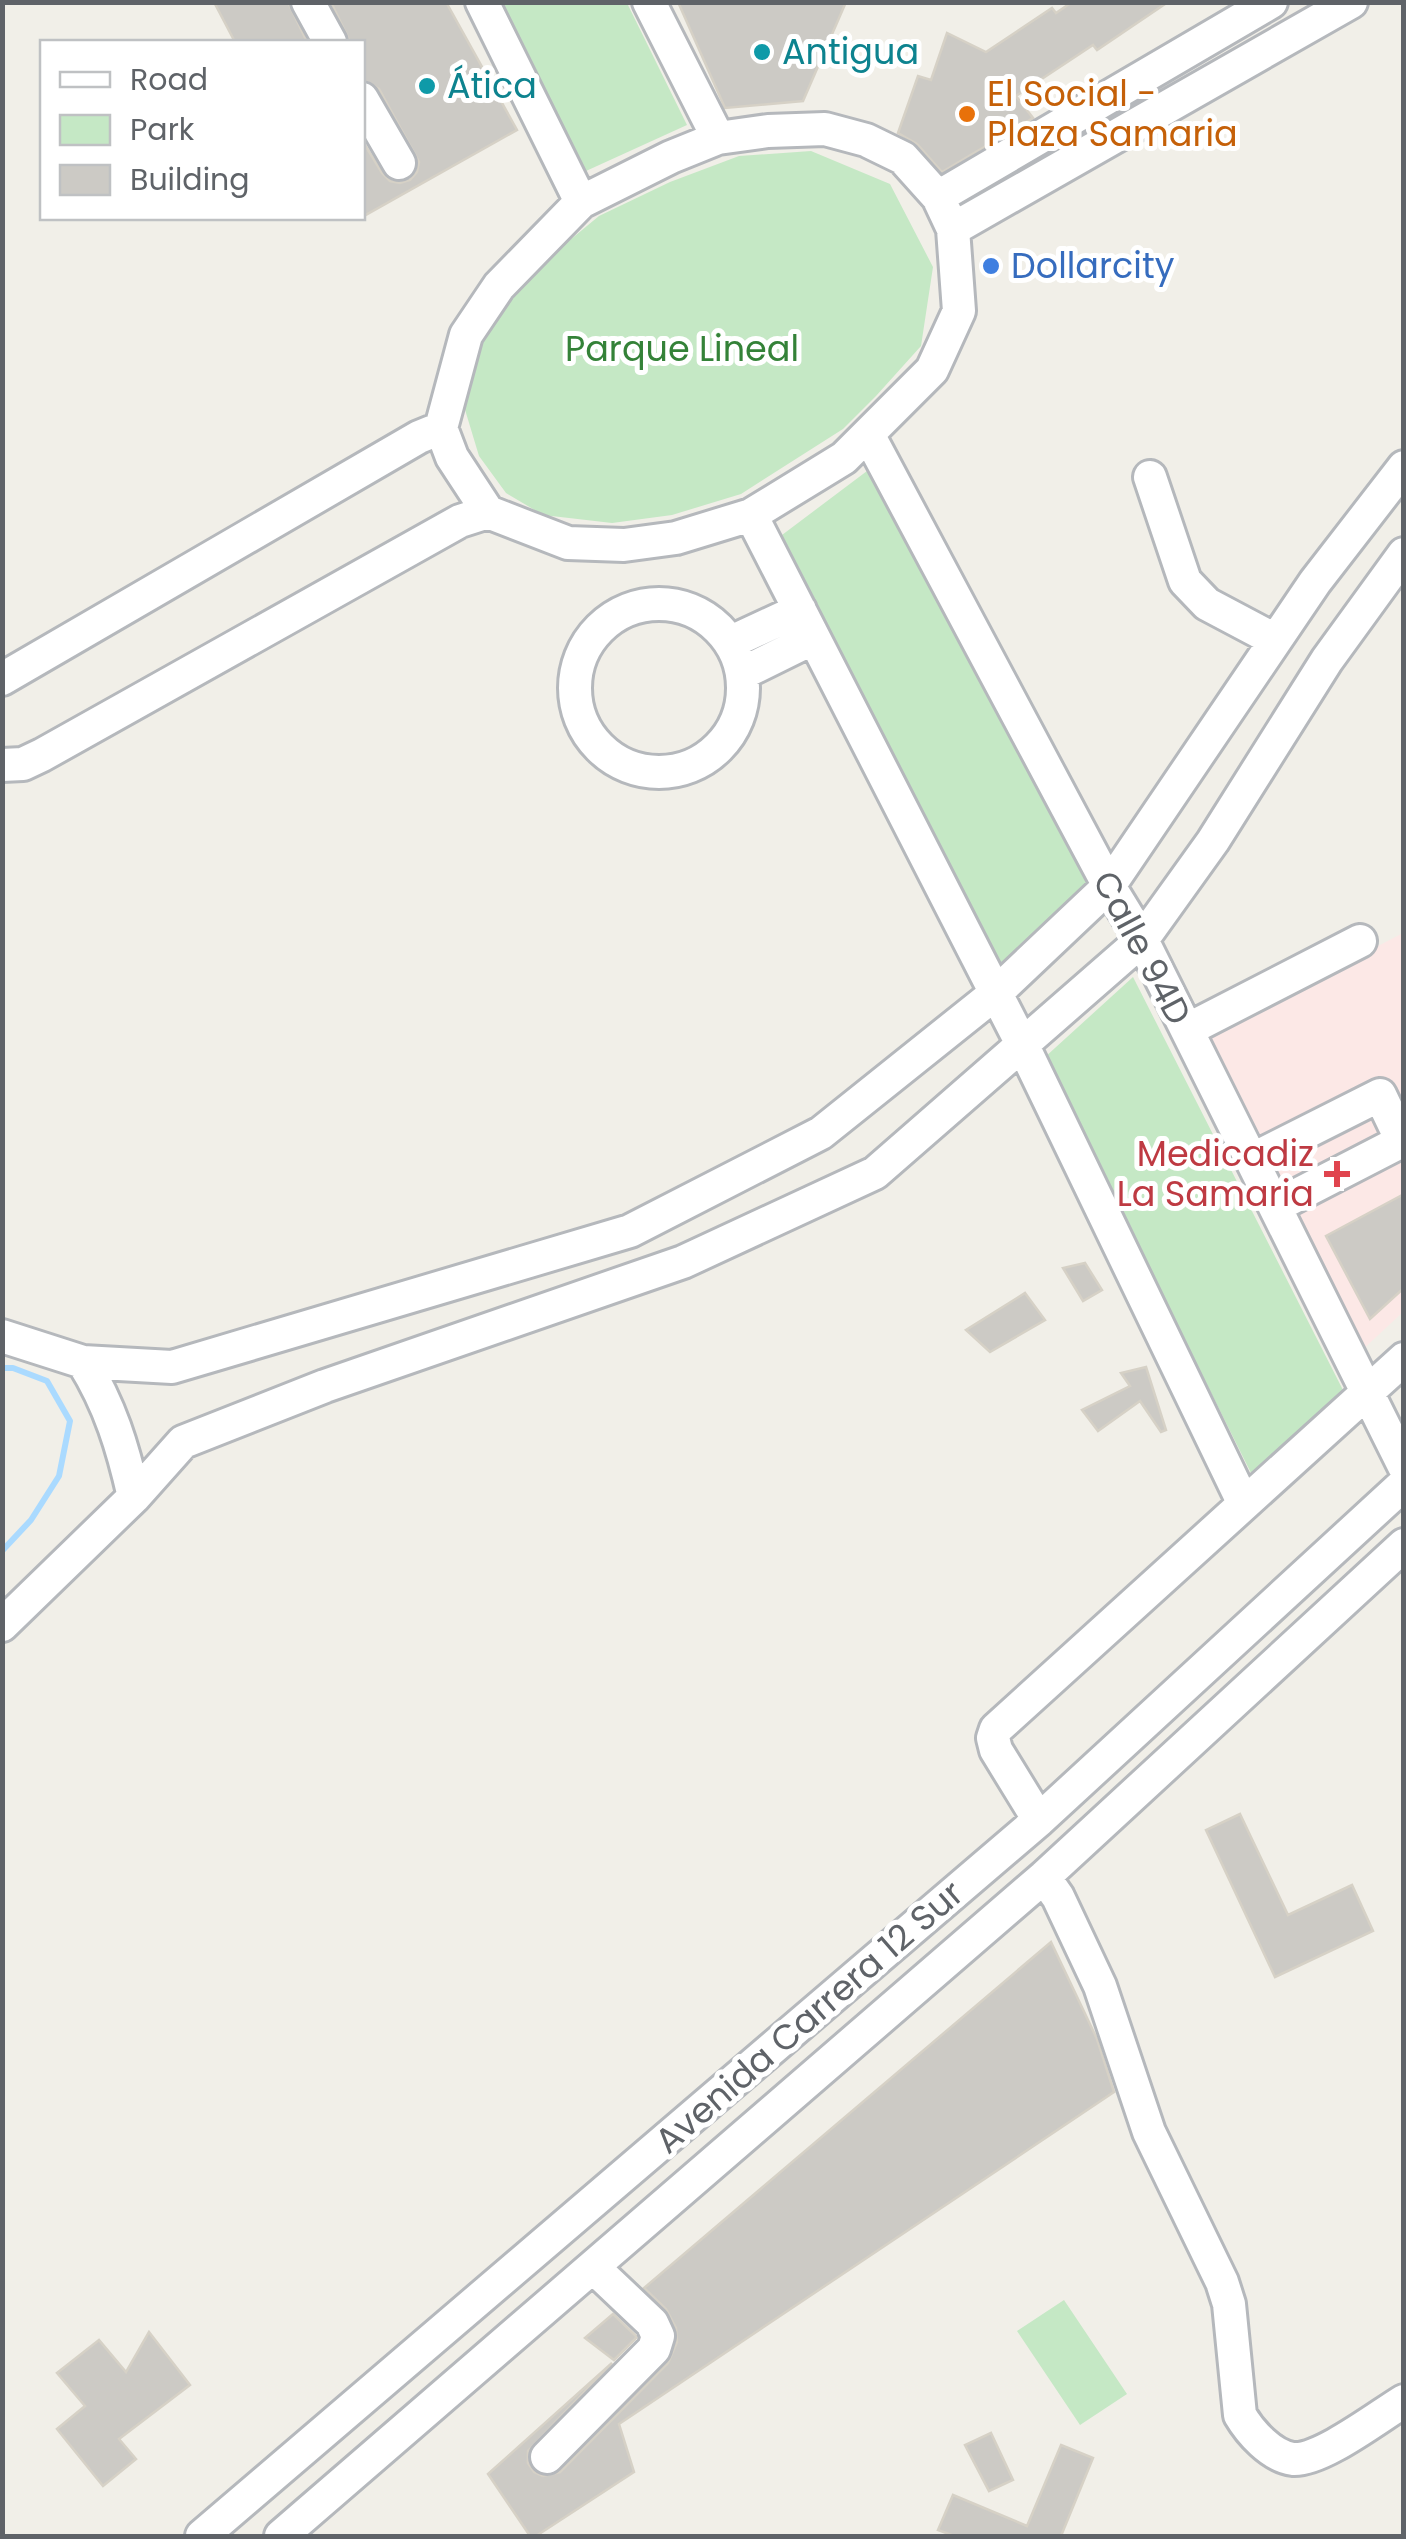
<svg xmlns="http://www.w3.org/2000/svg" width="1406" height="2539" viewBox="0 0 1406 2539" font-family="Poppins,sans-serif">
<rect width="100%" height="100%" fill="#f1efe8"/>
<path fill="#fce8e6" d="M1403,933V1312L1358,1354L1205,1036Z"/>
<path fill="#c5e8c5" d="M500,3H627L687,125L586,171Z
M811,151L890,184L933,267L921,346L876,396L843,429L741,494L672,515L612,523L543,515L506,493L479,456L463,403L473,355L524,278L599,216L670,182L739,156Z
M875,465L1089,887L1001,967L782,535Z
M1133,977L1345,1394L1253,1477L1044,1058Z
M1064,2300L1127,2394L1080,2425L1017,2331Z"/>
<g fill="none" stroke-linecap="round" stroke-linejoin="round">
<path stroke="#aadaff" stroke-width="6" d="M2,1368H13L47,1381L70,1421L59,1476L31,1520L2,1551"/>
</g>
<path fill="#cccac5" stroke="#d6d1c6" stroke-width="2.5" d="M214,2H288L307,42H235Z
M331,2H446L517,130L362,217V140L382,173L390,181L400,183L410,180L417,172L419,162L379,89L362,79V42H350Z
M678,2H846L803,101L725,108Z
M1072,2H1168L1097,50L1093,45L1016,96L1033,118L942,172L917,144L898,133L918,76L931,80L947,33L986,52L1052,8L1056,13Z
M1404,1194V1288L1370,1319L1326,1236Z
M1085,1263L1102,1290L1083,1301L1063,1268Z
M1025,1293L1045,1320L990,1352L966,1330Z
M1146,1367L1166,1430L1161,1432L1140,1401L1098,1431L1082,1410L1130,1386L1121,1373Z
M1240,1814L1288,1915L1352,1885L1373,1931L1275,1977L1206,1830Z
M1051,1942L1097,2039L1114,2092L619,2424L634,2472L536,2536H530L488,2474L612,2363L528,2451V2463L534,2472L543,2476L560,2472L668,2363L677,2342L676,2328L666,2309L644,2288Z
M613,2314L637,2337L614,2360L585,2338Z
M149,2332L190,2385L119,2439L136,2459L103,2486L57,2429L85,2406L57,2373L99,2340L126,2372Z
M991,2433L1013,2480L989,2491L965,2445Z
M1061,2445L1093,2458L1061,2536H954L938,2530L953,2495L1027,2526Z"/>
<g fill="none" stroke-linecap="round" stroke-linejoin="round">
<defs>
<path id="minor" d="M308,2L330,42
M482,2L581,202
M649,2L718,138
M362,99L399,163
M825,129L866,140L903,158L938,197L953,229L959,311L932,370L844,458L751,515L676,538L624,545L568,543L488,512L452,457L441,428L466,335L499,286L581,202L671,157L718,138L768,131Z
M938,197L1271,2
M953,229L1351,2
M869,436L1109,886L1142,940L1404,1466
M1150,477L1185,581L1207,604L1275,640
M751,515L1023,1046L1244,1504
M575 688a84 84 0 1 1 168 0a84 84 0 1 1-168 0Z
M731,642L800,610
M743,673L814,638
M2,679L419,437L441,428
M2,765L23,764L42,755L460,521L488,512
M1187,1030L1360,941
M1253,1159L1380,1095L1402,1141L1276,1206
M2,1336L83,1362L172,1367L630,1231L821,1133L996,993L1109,886L1315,582L1404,467
M83,1362C110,1405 123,1448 134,1497
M2,1625L134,1497L183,1442L325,1386L683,1262L875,1173L1142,940L1213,841L1327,660L1404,554
M1039,1820L996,1750L993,1738L996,1729L1404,1359
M1044,1877L1058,1897L1100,1986L1149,2132L1222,2282L1229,2304L1240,2415C1250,2432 1271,2456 1293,2459C1321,2461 1379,2416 1404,2401
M547,2457L654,2349L658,2336L652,2323L593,2267
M202,2536L1039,1820L1404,1484
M281,2536L1044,1877L1404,1545"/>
</defs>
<use href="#minor" stroke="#b5b8bc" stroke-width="38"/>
<use href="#minor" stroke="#fff" stroke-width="32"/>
</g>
<g fill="#0f9aa8" stroke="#fff" stroke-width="4">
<circle cx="762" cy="52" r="10"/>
<circle cx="427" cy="86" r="10"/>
</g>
<circle fill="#e8710a" stroke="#fff" stroke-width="4" cx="967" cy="114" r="10"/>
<circle fill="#3f7fe0" stroke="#fff" stroke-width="4" cx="991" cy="266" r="10"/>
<path fill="#e0444e" stroke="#fff" stroke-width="4" d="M1332 1159h10v10h10v10h-10v10h-10v-10h-10v-10h10z"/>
<g text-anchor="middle" stroke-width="10" stroke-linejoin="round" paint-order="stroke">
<g font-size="35" fill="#0d838f" stroke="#fff" text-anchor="start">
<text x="782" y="64">Antigua</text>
<text x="447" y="98">Ática</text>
</g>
<g font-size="35" fill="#c56008" stroke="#fff" text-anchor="start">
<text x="987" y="106">El Social -<tspan x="987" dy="40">Plaza Samaria</tspan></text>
</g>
<g font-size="35" fill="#366cbe" stroke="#fff" text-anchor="start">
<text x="1011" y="278">Dollarcity</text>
</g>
<g font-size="35" fill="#348238" stroke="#fff">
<text x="682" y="361">Parque Lineal</text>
</g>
<g font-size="35" fill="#5f6368" stroke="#fff">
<text transform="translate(1142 948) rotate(62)" y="12">Calle 94D</text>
<text transform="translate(809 2017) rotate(-41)" y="12">Avenida Carrera 12 Sur</text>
</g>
<g font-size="35" fill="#be3a42" stroke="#fff" text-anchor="end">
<text x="1314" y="1166">Medicadiz<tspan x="1314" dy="40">La Samaria</tspan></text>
</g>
</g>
<rect width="1406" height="2539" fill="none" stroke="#5f6368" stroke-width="10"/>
<rect x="40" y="40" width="325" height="180" fill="#ffffff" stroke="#bfc1c3" stroke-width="2.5"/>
<rect x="60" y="72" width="50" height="15" fill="#ffffff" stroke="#bfc1c3" stroke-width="2.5"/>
<text x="130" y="90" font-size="30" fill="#5f6368">Road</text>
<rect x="60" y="115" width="50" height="30" fill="#c5e8c5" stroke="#bfc1c3" stroke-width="2.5"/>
<text x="130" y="140" font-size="30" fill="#5f6368">Park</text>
<rect x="60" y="165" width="50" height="30" fill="#cccac5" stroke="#bfc1c3" stroke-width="2.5"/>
<text x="130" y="190" font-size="30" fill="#5f6368">Building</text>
</svg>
